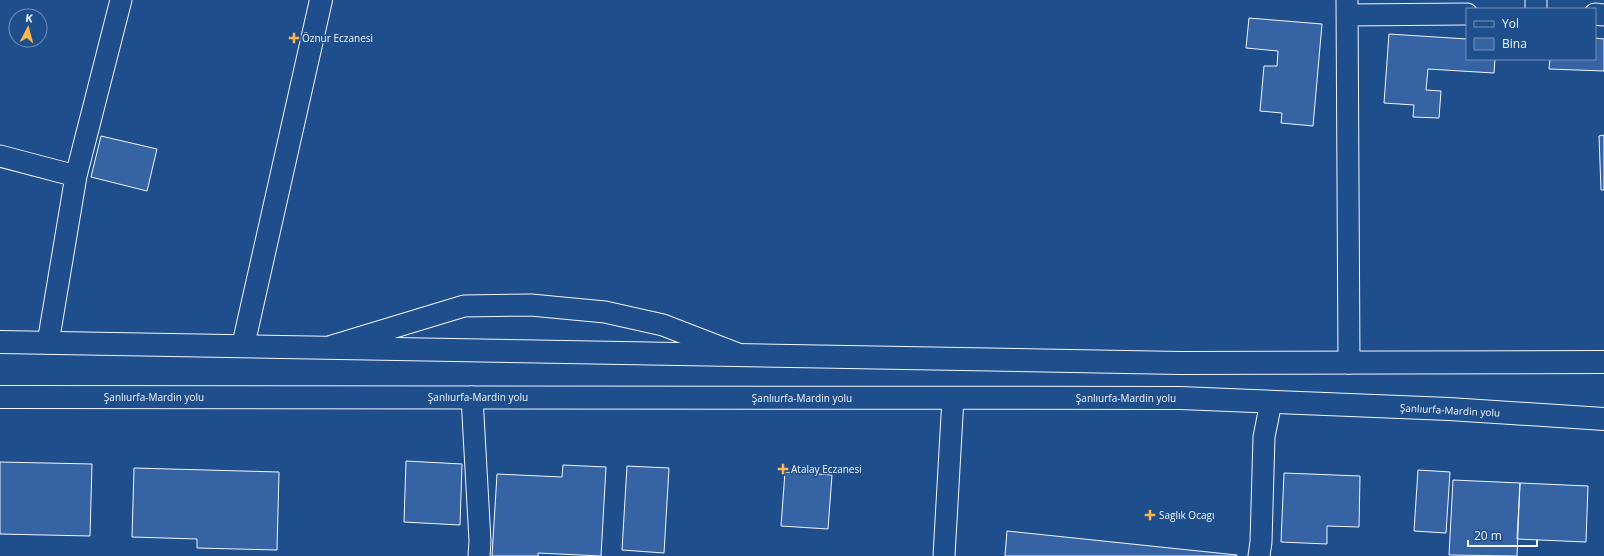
<svg xmlns="http://www.w3.org/2000/svg" width="1604" height="556" viewBox="0 0 1604 556" font-family="'Open Sans',sans-serif">
<rect width="100%" height="100%" fill="#1f4e8c"/>
<path fill="#3563a3" stroke="#f2f6ff" d="M1249,18L1322,24L1313,126L1281,123L1282,113L1260,111L1264,66H1277L1278,51L1246,48Z
M1389,34L1467,39V59H1495L1494,73L1428,69L1426,90L1441,91L1439,118L1413,117L1414,105L1384,103Z
M1595,38L1604,39V71L1549,69L1550,59H1595Z
M1604,135V190H1601L1599,136Z
M101,136L157,149L147,191L91,177Z
M406,461L462,464L460,525L404,522Z
M0,462L92,464L90,536L0,534Z
M563,465L606,467L601,556L538,553V556H492L497,474L562,477Z
M627,466L669,468L664,553L622,550Z
M134,468L279,472L277,550L197,548V539L132,537Z
M1418,470L1450,472L1446,533L1414,531Z
M785,472L832,475L828,529L781,526Z
M1284,473L1360,476L1359,527L1327,526V544L1281,542Z
M1453,480L1520,483L1517,556L1449,555Z
M1520,483L1588,486L1586,542L1517,539Z
M1007,531L1237,555V556H1005Z"/>
<g fill="none" stroke-linecap="round" stroke-linejoin="round">
<defs>
<path id="minor" d="M1347,0L1349,363
M1536,0V9
M1595,14L1604,15
M1347,15L1467,14
M0,156L76,176
M48,343L76,176L121,0
M332,346L464,306L531,305L605,312L663,325L738,354
M472,397L480,541L479,556
M944,556L953,398
M1259,556L1261,542L1264,437L1271,402"/>
<path id="tertiary" d="M243,346L321,0"/>
<path id="trunk" d="M0,342L1181,363L1604,362
M0,397L1180,398L1449,409L1604,419"/>
</defs>
<use href="#minor" stroke="#f2f6ff" stroke-width="23"/>
<use href="#tertiary" stroke="#f2f6ff" stroke-width="24"/>
<use href="#trunk" stroke="#f2f6ff" stroke-width="24"/>
<use href="#minor" stroke="#1f4e8c" stroke-width="21"/>
<use href="#tertiary" stroke="#1f4e8c" stroke-width="22"/>
<use href="#trunk" stroke="#1f4e8c" stroke-width="22"/>
</g>
<g fill="#ffb74d" stroke="#1f4e8c" stroke-width="1.5">
<path d="M292 32h4v4h4v4h-4v4h-4v-4h-4v-4h4z"/>
<path d="M781 463h4v4h4v4h-4v4h-4v-4h-4v-4h4z"/>
<path d="M1148 509h4v4h4v4h-4v4h-4v-4h-4v-4h4z"/>
</g>
<g text-anchor="middle" stroke-width="3" stroke-linejoin="round" paint-order="stroke">
<g font-size="10" fill="#f2f6ff" stroke="#1f4e8c" text-anchor="start">
<text x="302" y="42">Öznur Eczanesi</text>
<text x="791" y="473">Atalay Eczanesi</text>
<text x="1159" y="519">Saglık Ocagı</text>
</g>
<g font-size="10" fill="#f2f6ff" stroke="#1f4e8c">
<text x="154" y="401">Şanlıurfa-Mardin yolu</text>
<text x="478" y="401">Şanlıurfa-Mardin yolu</text>
<text x="802" y="402">Şanlıurfa-Mardin yolu</text>
<text x="1126" y="402">Şanlıurfa-Mardin yolu</text>
<text transform="translate(1450 410) rotate(3)" y="4">Şanlıurfa-Mardin yolu</text>
</g>
</g>
<rect x="1466" y="8" width="130" height="52" fill="#1f4e8c" stroke="#7391ba"/>
<rect x="1474" y="21" width="20" height="6" fill="#1f4e8c" stroke="#7391ba"/>
<text x="1502" y="28" font-size="12" fill="#f2f6ff">Yol</text>
<rect x="1474" y="38" width="20" height="12" fill="#3563a3" stroke="#7391ba"/>
<text x="1502" y="48" font-size="12" fill="#f2f6ff">Bina</text>
<g transform="translate(28 28) rotate(6)"><circle r="19" fill="#1f4e8c" stroke="#7391ba"/>
<path d="M0-3L7 15L0 10L-7 15Z" fill="#ffb74d"/>
<text y="-6" font-size="11" font-weight="bold" text-anchor="middle" fill="#f2f6ff">K</text>
</g>
<path d="M1468 540v6h69v-6" fill="none" stroke="#f2f6ff" stroke-width="2"/>
<text x="1474" y="540" font-size="12" fill="#f2f6ff" stroke="#1f4e8c" stroke-width="3" paint-order="stroke">20 m</text>
</svg>
